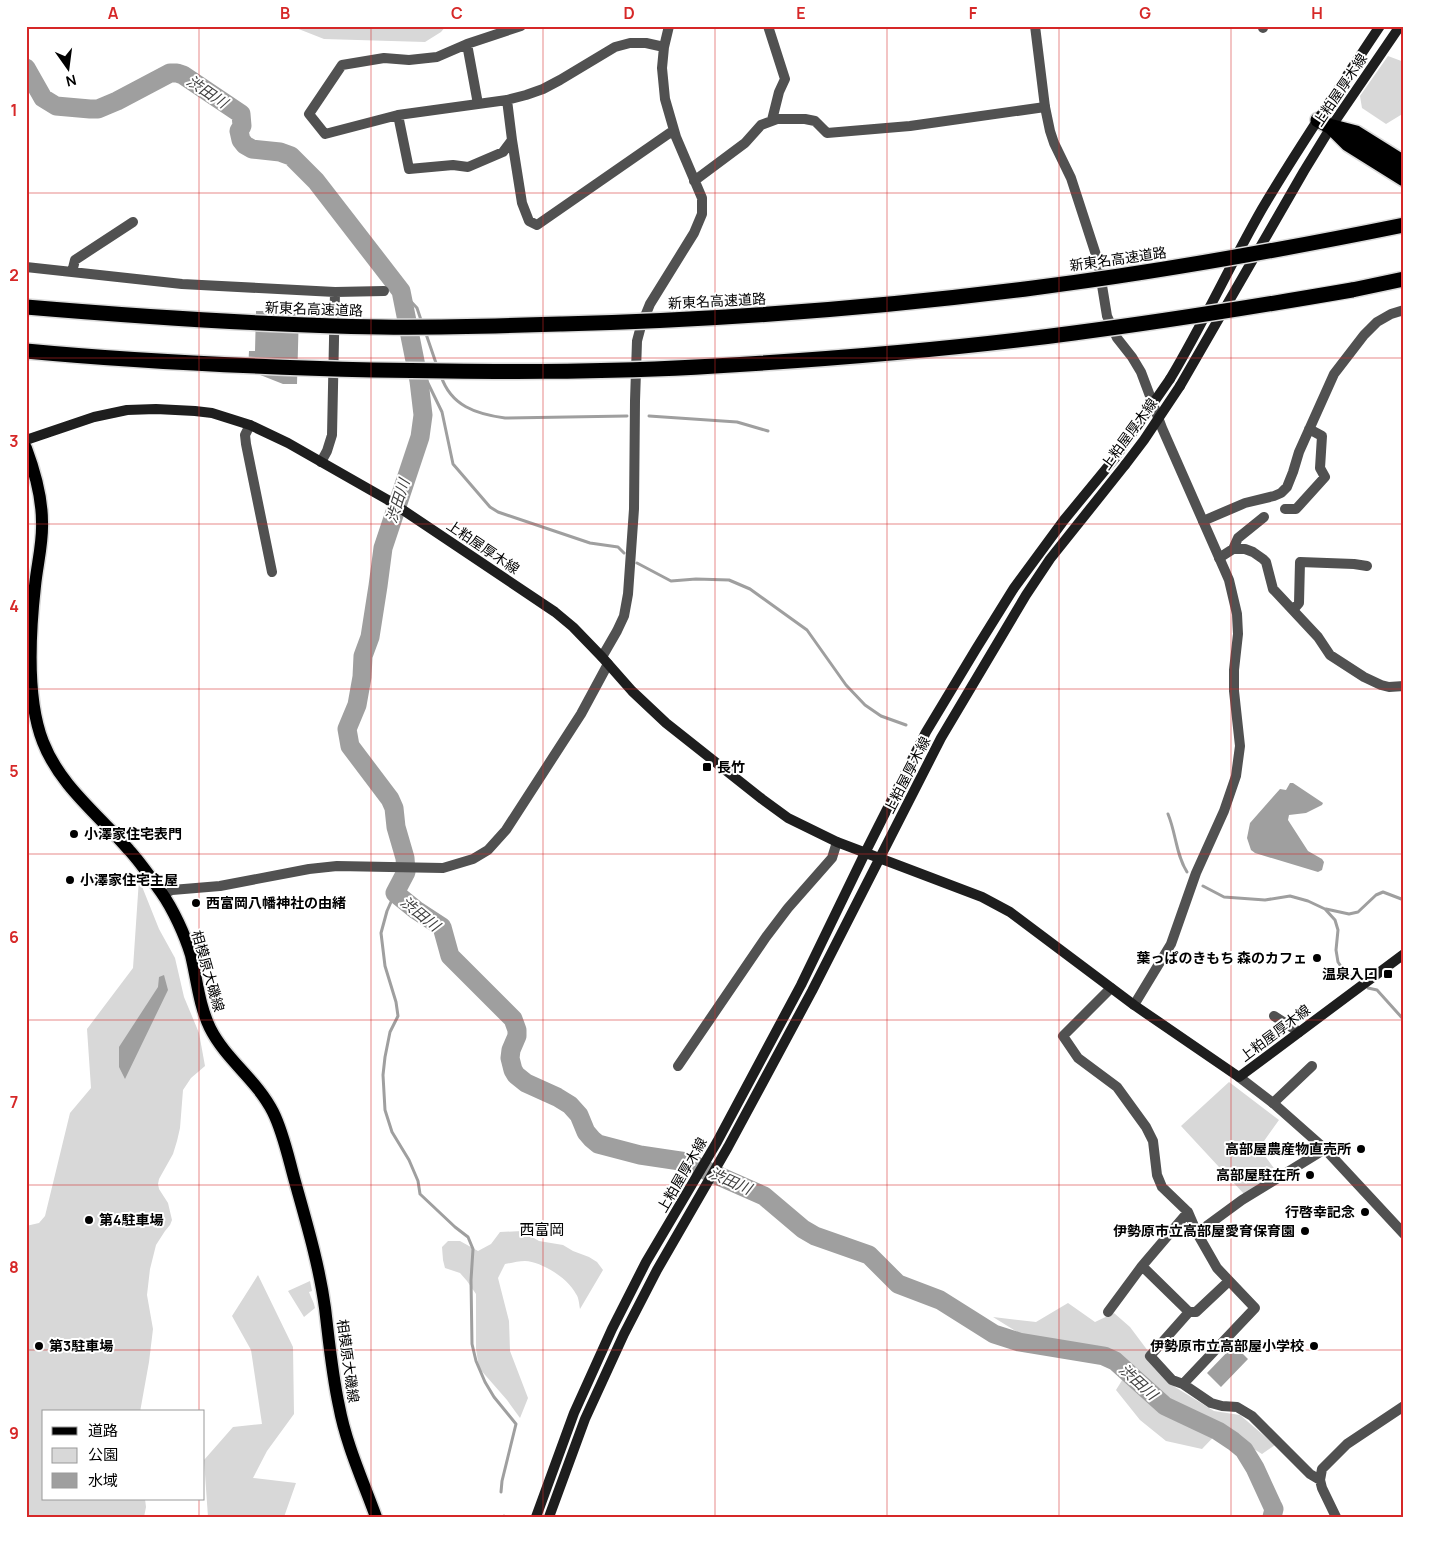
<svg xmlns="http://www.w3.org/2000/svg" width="1430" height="1543" viewBox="0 0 1430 1543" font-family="Manrope,'Noto Sans JP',sans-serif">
<rect width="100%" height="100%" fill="#fff"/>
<path fill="#d8d8d8" d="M295,26H446L441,32L425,42L324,39L296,28Z
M1388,56L1404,62V113L1386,124L1362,108L1360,96Z
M139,879L159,929L175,958L184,997L199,1033L205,1066L191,1078L183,1090L180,1128L177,1141L173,1154L159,1179L158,1184L159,1189L168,1203L172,1220L170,1225L165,1231L156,1245L150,1269L147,1295L153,1329L149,1362L140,1412H44V1499H145L146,1507L144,1517H26V1226L39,1223L45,1216L70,1113L91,1088L87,1029L133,968Z
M1229,1082L1279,1120L1259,1148L1279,1175L1244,1194L1181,1126Z
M522,1231L539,1241L563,1245L573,1251L589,1257L597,1262L603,1270L580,1309C579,1304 579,1298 576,1294C568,1278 542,1262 525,1261C519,1261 511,1263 505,1264L498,1278L509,1321L510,1351L528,1398L520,1418L507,1400L479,1368L476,1349V1294L467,1281L460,1273L445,1268L443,1260L442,1247L448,1241H460L478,1251L491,1244L500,1232Z
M258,1275L293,1347L294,1414L267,1451L253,1478L296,1483L284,1517H208L204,1460L233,1427L262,1424L251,1350L232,1316Z
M310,1281L312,1291L309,1292C311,1298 314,1302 315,1308L304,1317L288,1291Z
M1068,1303L1095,1322L1114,1313L1130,1327L1175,1387L1214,1411L1240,1415L1275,1445L1262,1454L1249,1446L1224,1426L1202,1449L1166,1441L1140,1420L1116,1390L1129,1369L1108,1350L1019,1333L993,1317L1036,1322Z"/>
<path fill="#9f9f9f" d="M256,311H299L297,384H283L248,370L249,351H255Z
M1290,783H1293L1323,803L1322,805L1306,813L1289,815L1288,820L1308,851L1322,859L1324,862L1322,870L1318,872L1255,853L1251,850L1247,838L1250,823L1280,789L1286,790Z
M164,975L168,990L125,1079L119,1067V1047L158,987L159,977Z
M1234,1345L1248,1359L1221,1387L1207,1373Z"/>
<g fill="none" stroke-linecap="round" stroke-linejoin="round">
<path stroke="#9f9f9f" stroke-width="3" d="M401,291L417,308L422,323
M425,331L437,366
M415,359L418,365
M424,375L442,412L453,464L490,507L498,512L590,543L618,547L624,553
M441,376C451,406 476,414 505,418L627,416
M649,416L737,422L768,431
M637,563L671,581L696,579L729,580L750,589L807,630L846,685L865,705L881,716L906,725
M1168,814C1176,833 1176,855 1187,872
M1203,886L1224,897L1265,900L1290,896L1308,901L1325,909L1335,920L1338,930L1336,950L1338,962L1346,974L1353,978
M395,893L387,911L381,933L385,966L396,1002L398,1016L390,1032L385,1057L383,1075L385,1110L392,1132L409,1160L418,1181L420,1194L455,1227L468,1237L473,1249L471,1280L472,1344L476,1361L485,1382L494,1397L516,1424L502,1481L501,1492
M1326,909L1349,914L1358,912L1376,895L1383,892L1404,900
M1368,988L1377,990L1404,1020
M503,1517L504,1516"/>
<path stroke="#9f9f9f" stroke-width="19" d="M26,68L43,98L56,106L90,109H98L117,101L170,73H177L183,75L241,114L242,126L239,131L241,140L245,145L252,149L280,152L291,156L316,181L401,291L419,381L423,415L420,437L383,548L378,586L370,637L363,656L362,677L357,705L347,729L350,746L390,799L394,808L396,827L405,858L406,872L395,893L416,910L442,927L450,956L513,1019L517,1030V1036L511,1050L510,1058L513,1070L516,1075L526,1083L557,1097L570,1105L579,1115L586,1132L592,1139L598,1144L640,1155L687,1162L764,1196L803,1229L815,1236L869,1255L898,1284L940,1300L994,1334L1019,1342L1104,1356L1115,1361L1165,1406L1218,1431L1233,1441L1244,1450L1255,1468L1272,1505L1274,1509L1272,1517"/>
<defs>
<path id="primary" d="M26,448C35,472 42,497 42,522C43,543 37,565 35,586C30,631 26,699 43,742C60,786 99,815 129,850C141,863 151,878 161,892C173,909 185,935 191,955C197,980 199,1005 210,1028C226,1060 257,1080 273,1112C283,1132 288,1156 294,1178C306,1221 319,1264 325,1308C329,1341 332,1374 339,1406C346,1444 363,1481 376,1517"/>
<path id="motorway" d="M1318,120L1331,127L1348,144L1404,179
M1333,127L1356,133L1404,163
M1352,290L1404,279"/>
</defs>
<use href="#primary" stroke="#dbdbdb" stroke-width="15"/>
<use href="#motorway" stroke="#dbdbdb" stroke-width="18"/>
<path stroke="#515151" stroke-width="10" d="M521,26L467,44L437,57L409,60L384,58L342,65L309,114L325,134L398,115L507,100L526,95L543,89L560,80L615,47L630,43H646L664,47
M768,26L785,79L779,92L772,120
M1263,28V26
M467,44L478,104
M398,115L409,169L453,165L468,167L503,152L512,140L507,100
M512,140L522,203L529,221L537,225L674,130
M694,181L745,143L761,125L777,119H805L815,121L827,133L910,126L1045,107
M26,267L182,284L335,292L384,291
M72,272L75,260L133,222
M250,425L245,435L246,444L272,572
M321,462L327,451L332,435L335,292
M1285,509H1296L1325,477L1320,468L1322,436L1309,429
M1203,521L1245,503L1274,496L1281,493L1287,487L1293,472L1299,452L1334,374L1364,335L1377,322L1391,314L1404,310
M1233,549L1238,538L1264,517
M1219,558L1233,549H1245L1253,552L1263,559L1266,562L1273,589L1318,637L1330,655L1364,677L1381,685L1389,687L1404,686
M1293,610L1299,603L1300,562L1354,564L1367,566
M602,657L617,631L624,616L628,594L634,509L635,401L637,341L641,326L650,304L694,233L702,214V198L676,137L665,99L662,68L664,47L669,26
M163,894L172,890L220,886L309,869L337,866L443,868L473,859L488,850L506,830L581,714L608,664
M1274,1016L1299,1032
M678,1066L766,937L788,908L832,858L837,842
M1273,1103L1312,1066
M1197,1233L1242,1200L1325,1149
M1142,1266L1189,1312H1196L1229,1281
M1108,1312L1142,1266L1188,1212L1162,1187L1157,1175L1153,1141L1146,1127L1117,1087L1078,1058L1063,1036L1111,988
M1189,1312L1150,1356L1172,1380L1183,1384L1211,1403L1222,1406L1237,1407L1252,1416L1310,1474L1320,1480
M1183,1384L1255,1308L1217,1268L1197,1233L1188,1212
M1336,1517L1322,1488L1320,1480L1322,1469L1347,1444L1404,1406"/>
<path stroke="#515151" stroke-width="10" d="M1035,26L1045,107L1050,131L1054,143L1071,178L1098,261L1107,316L1117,338L1132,357L1141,372L1162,428L1229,580L1237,614L1238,634L1234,670V691L1240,746L1236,776L1224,811L1196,873L1171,944L1134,1005
M1239,1077L1273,1103L1325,1149L1404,1234"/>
<path stroke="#1e1e1e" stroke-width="10" d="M1170,379C1203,324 1230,265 1262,209C1299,146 1340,86 1380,26
M1180,386L1304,171L1331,127L1400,26
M26,440L94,417L127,410L156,409L195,411L212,413L250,425L288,443L388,500L555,612L573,627L602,657L632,691L666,723L762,799L788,818L837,842L982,897L1010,912L1134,1005L1239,1077L1404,954
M536,1517L574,1413L612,1329L646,1262L717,1142L801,985L865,853L926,732L976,649L1014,588L1064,520L1115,458
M549,1517L585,1419L624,1334L657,1270L728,1147L812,991L941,738L1026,595L1050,559L1125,465"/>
<use href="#primary" stroke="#000" stroke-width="12"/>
<use href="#motorway" stroke="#000" stroke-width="15"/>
<defs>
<path id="motorway-bridge" d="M26,307C144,317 262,325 381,327C441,328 501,326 562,324C719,320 877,308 1033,288C1158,272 1281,250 1404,225
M26,351C142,362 257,367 373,370C487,372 601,373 715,366C834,359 955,349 1074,333C1167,321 1259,306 1352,290"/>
</defs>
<use href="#motorway-bridge" stroke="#dbdbdb" stroke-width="18" stroke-linecap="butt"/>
<path stroke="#1e1e1e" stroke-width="10" d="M1115,458L1170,379
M1125,465L1144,440L1180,386"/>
<use href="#motorway-bridge" stroke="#000" stroke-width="15"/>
</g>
<path fill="none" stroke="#d62828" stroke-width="1" stroke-opacity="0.55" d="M199,26V1412M371,26V1517M543,26V1517M715,26V1517M887,26V1517M1059,26V1517M1231,26V1517M26,193H1404M26,358H1404M26,524H1404M26,689H1404M26,854H1404M26,1020H1404M26,1185H1404M26,1350H1404M199,1499V1517"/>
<g fill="#000" stroke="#fff" stroke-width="2">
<rect x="702" y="762" width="10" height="10" rx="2.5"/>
<circle cx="74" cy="834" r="5"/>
<circle cx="70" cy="880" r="5"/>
<circle cx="196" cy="903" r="5"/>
<circle cx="1317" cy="958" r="5"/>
<rect x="1383" y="969" width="10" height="10" rx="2.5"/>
<circle cx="1361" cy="1149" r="5"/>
<circle cx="1310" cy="1175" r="5"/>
<circle cx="1365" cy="1212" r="5"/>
<circle cx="89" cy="1220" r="5"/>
<circle cx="1305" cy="1231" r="5"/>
<circle cx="39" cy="1346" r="5"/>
<circle cx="1314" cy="1346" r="5"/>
</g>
<g text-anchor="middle" stroke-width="4" stroke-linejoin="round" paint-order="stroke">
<g font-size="14" fill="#000" stroke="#fff">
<text transform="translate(1340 90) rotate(-56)" y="5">上粕屋厚木線</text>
<text transform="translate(1118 259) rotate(-8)" y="5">新東名高速道路</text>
<text transform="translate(717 301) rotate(-3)" y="5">新東名高速道路</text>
<text transform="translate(314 309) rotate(2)" y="5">新東名高速道路</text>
<text transform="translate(1129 434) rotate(-54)" y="5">上粕屋厚木線</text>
<text transform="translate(483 547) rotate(34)" y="5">上粕屋厚木線</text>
<text transform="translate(907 775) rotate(-63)" y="5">上粕屋厚木線</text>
<text transform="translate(208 971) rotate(74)" y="5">相模原大磯線</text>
<text transform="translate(1275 1033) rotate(-37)" y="5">上粕屋厚木線</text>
<text transform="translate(682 1175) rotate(-60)" y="5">上粕屋厚木線</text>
<text transform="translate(348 1361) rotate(82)" y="5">相模原大磯線</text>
</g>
<g font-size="14" font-weight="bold" fill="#000" stroke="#fff" text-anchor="end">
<text x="717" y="772" text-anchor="start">長竹</text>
<text x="84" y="839" text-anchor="start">小澤家住宅表門</text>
<text x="80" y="885" text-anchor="start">小澤家住宅主屋</text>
<text x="206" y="908" text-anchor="start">西富岡八幡神社の由緒</text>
<text x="1307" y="963">葉っぱのきもち 森のカフェ</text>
<text x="1378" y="979">温泉入口</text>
<text x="1351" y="1154">高部屋農産物直売所</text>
<text x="1300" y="1180">高部屋駐在所</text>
<text x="1355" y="1217">行啓幸記念</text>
<text x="99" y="1225" text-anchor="start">第4駐車場</text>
<text x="1295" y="1236">伊勢原市立高部屋愛育保育園</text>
<text x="49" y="1351" text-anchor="start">第3駐車場</text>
<text x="1304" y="1351">伊勢原市立高部屋小学校</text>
</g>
<g font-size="15" font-style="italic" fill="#404040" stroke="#fff">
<text transform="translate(207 92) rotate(34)" y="5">渋田川</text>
<text transform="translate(398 501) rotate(-72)" y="5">渋田川</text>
<text transform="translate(420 914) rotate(39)" y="5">渋田川</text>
<text transform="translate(730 1181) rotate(24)" y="5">渋田川</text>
<text transform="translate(1138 1382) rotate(42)" y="5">渋田川</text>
</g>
<g font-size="15" fill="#000" stroke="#fff">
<text x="542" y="1235">西富岡</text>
</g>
</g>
<rect width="1430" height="1543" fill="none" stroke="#ffffff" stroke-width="55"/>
<rect x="42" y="1410" width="162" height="90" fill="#ffffff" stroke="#999999"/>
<rect x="52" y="1427" width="25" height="8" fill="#000000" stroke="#999999"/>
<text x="88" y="1436" font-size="15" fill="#000000">道路</text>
<rect x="52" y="1448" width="25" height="15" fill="#d8d8d8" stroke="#999999"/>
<text x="88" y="1460" font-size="15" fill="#000000">公園</text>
<rect x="52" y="1473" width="25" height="15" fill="#9f9f9f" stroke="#999999"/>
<text x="88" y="1486" font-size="15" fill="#000000">水域</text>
<g transform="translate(68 68) rotate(166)" stroke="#ffffff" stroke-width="4" paint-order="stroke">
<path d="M0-4L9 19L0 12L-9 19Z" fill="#000000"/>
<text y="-8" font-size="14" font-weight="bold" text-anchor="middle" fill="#000000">N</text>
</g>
<rect x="28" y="28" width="1374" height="1488" fill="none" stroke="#d62828" stroke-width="2"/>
<g font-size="16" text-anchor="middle" font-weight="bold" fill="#d62828">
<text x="113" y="19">A</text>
<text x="285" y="19">B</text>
<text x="457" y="19">C</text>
<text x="629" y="19">D</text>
<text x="801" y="19">E</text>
<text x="973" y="19">F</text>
<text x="1145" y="19">G</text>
<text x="1317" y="19">H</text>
<text x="14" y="116">1</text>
<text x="14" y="281">2</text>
<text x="14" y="447">3</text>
<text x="14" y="612">4</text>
<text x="14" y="777">5</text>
<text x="14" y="943">6</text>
<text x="14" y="1108">7</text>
<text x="14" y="1273">8</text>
<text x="14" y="1439">9</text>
</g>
</svg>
